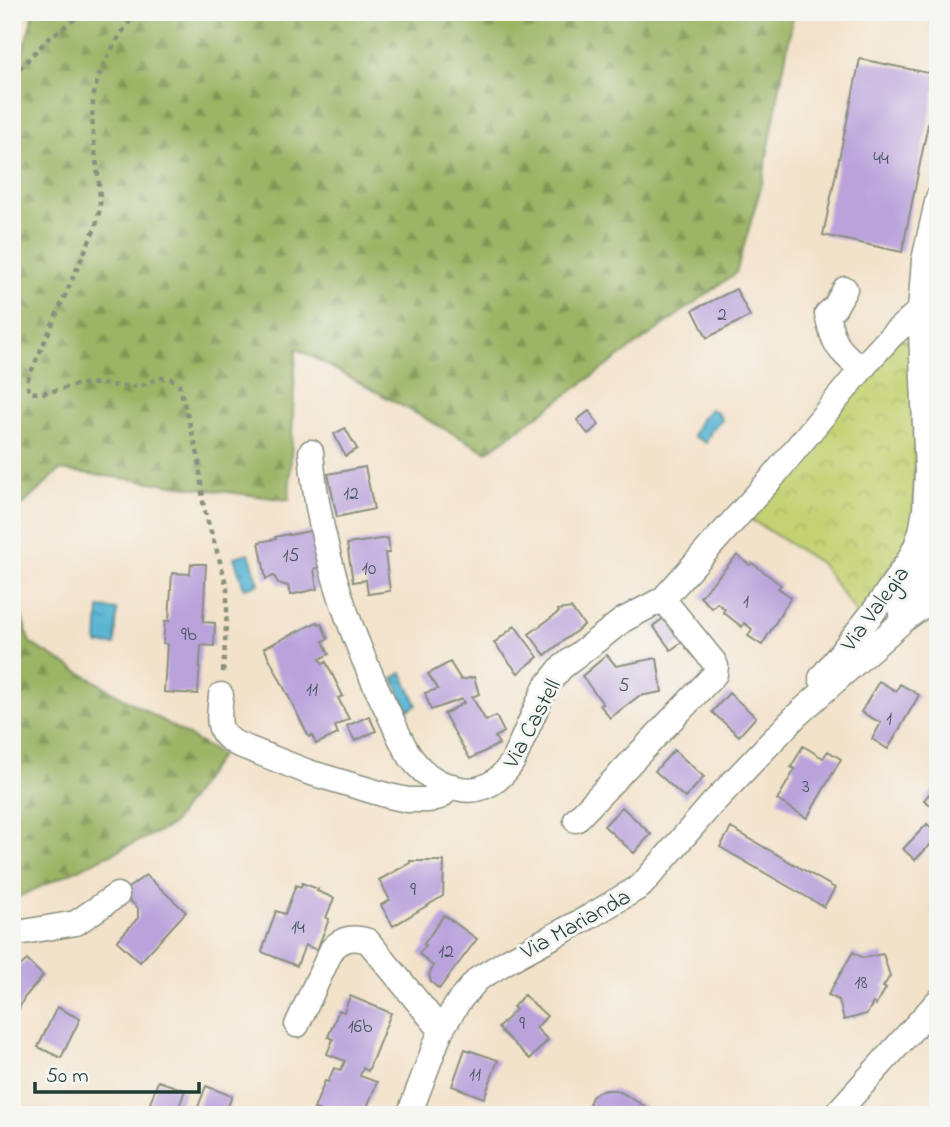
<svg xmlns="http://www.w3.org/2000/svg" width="950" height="1127" viewBox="0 0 950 1127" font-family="'Indie Flower',sans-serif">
<defs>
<pattern id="forest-firs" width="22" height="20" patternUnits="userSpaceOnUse" patternTransform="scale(1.75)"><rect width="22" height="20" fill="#9cb465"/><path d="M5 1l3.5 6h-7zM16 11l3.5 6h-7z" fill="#7f9454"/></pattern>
<pattern id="park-crowns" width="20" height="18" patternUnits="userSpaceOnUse" patternTransform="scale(1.75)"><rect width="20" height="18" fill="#c5d273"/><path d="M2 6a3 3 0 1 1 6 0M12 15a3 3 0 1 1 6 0" fill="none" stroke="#a9b564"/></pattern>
<pattern id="water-ripples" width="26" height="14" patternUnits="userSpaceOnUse" patternTransform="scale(1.75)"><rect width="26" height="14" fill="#54b3d2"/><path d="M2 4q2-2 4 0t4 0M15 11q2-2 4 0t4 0" fill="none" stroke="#4593ab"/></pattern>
</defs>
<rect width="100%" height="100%" fill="#f6f6f2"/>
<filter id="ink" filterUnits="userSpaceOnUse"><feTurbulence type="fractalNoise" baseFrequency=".0143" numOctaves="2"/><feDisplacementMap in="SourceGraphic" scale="14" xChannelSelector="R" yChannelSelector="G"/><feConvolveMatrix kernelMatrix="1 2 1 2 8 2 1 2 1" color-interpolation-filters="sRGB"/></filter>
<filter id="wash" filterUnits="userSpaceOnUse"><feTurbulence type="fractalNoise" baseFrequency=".00686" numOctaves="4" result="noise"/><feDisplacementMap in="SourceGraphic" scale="28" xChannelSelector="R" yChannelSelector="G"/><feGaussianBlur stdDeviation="1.57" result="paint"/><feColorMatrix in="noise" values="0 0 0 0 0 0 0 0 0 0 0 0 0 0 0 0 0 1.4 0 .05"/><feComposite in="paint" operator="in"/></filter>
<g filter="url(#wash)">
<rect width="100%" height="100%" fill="#f3e2ca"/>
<path fill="url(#forest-firs)" stroke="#5e784c" stroke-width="2" d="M34,12H794L762,183L736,273L487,452L296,348L289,500L60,470L12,515V91Z
M12,585L30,643L221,755L171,826L12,900Z"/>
<path fill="url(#park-crowns)" stroke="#728854" stroke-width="2" d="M898,338L918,346L913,529L860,618L820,563L747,517Z"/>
<path fill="url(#water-ripples)" stroke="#3a7883" stroke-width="2" d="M710,409L717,412L722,420L711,431L706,443L693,436L700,420Z
M249,553L259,584L244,588L234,557Z
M99,608L117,610L115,645L97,644Z
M402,673L417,705L408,710L393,678Z"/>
<g id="blocks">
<path fill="#baa2db" d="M860,59L938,75L902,252L823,235Z
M736,289L750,316L707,338L693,310Z
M589,411L599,425L588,434L577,420Z
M345,428L357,449L345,456L334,434Z
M365,467L374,509L337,517L328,474Z
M315,530L322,566L314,569L317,589L290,595L288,586L278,583L274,576L266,579L259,542L276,539L275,537L289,534V535Z
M388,538L390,553H385L390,591L368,594L366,580L353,582L347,544Z
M737,555L750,565L752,563L781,585L778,588L791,597L762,645L748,636L752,629L744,623L742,627L723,612L725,609L717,603L712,608L700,597Z
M191,564H206L203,622L215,623L214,646L201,645L198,694L164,692L167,644L163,643L165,621H169L172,573L190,574Z
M571,608L584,625L545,655L529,634L559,612L558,610Z
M665,617L683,641L671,650L653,626Z
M317,622L319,624L321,623L328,639L323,641L329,654L320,659L323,664L326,662L343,696L338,698L349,719L335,726L338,734L316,744L312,735L309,737L264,648Z
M515,626L538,657L518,673L494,643Z
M607,655L616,666L657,658L662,692L639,696L610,718L600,705L603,704L582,676Z
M450,662L461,680L474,677L479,694L472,697L486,721L496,716L504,732L495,737L499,744L470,759L444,714L464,703L462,699L431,710L425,693L438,689L428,674Z
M879,681L896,691L900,684L919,695L888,749L872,739L881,723L861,712Z
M729,693L756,717L739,736L712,712Z
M369,716L376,731L355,741L347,726Z
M803,746L823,758L828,751L841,759L807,818L777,800L795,769L791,767Z
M674,750L704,777L685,798L655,771Z
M938,783V811L924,800Z
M622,807L651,834L634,853L604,826Z
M927,824L938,835V837L915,860L903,849Z
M731,828L835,888L824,907L720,847Z
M410,861H444L443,896L393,926L381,905L390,900L379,880L410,863Z
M146,875L186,912L140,962L117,941L138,918V908L121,893Z
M302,883L318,889L317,891L334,898L326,918L329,919L317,950L305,945L297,966L262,952L276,911L285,914L296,885L301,887Z
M938,903V917L931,911Z
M444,915L477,939L439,989L431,982L429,975L433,966L419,954L426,945L424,944Z
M853,952L863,958L883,954L890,976L883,987L886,988L876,1005L873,1003L867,1014L844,1020L839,1000L828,995Z
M27,960L43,976L24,998L12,1023V961L19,967Z
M524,995L547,1016L536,1028L548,1040L530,1059L498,1028L516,1009L513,1007Z
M350,996L391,1013L368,1071L363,1068L360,1076L377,1082L364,1115H316L318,1110L314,1109L325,1081L328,1082L334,1068L341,1070L345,1061L327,1054L333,1039L328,1037L339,1010L344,1012Z
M57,1007L80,1019L61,1058L38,1047Z
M465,1049L498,1060L484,1098L452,1086Z
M158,1081L185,1090L176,1115H146Z
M206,1086L232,1096L225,1115H195Z
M606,1090H615L622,1093L651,1110L650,1112L656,1115H590L589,1104L592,1097L598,1092Z"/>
</g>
</g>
<g filter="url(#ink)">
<use href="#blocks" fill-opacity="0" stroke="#89907f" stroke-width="2"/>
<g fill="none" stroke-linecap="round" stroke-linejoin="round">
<defs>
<path id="minor" d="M845,289L835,307L827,314C834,346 837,348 861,369
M311,452C318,544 349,634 390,716C398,733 405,753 419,767C430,779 445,786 461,789C484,793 502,779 513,761L545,688L561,668L623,620L663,599L771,479L870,359L892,335L920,310
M905,619L901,614L900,606L919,580L938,543
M821,678L874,611L908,562L916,546L921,532L925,510L927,472L920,310L924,260L938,198
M221,695C219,717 214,732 237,744L308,772L389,796L408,800H429L440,797L452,786
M576,820L715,674L716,666L714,662L663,599
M12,934L76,923L117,895
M297,1025L332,949C343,938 353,936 368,941L441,1030
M409,1115L441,1030L459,1001L478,979L509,960L589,917L641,886L711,805L797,715L905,619L938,595
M835,1115L938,1001"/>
</defs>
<use href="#minor" stroke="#89907f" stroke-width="27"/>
<path stroke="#89907f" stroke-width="4.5" stroke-dasharray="5 5" stroke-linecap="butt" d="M136,12C119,37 99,64 94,95C88,131 100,168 100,204C100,211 97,219 96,226L27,381L29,392C47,396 65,386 83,384C101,382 122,388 138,386C156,383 160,370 179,384L198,455L204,509L222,568L227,588V611L223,673
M12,76L49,38L85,12"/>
<use href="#minor" stroke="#fff" stroke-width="24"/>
</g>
</g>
<g text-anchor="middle" stroke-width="6" stroke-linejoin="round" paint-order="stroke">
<g font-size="19" fill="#46565e">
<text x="881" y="164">44</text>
<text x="722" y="320">2</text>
<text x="351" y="499">12</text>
<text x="291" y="561">15</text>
<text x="369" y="574">10</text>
<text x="746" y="607">1</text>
<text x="189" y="640">9b</text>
<text x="624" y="691">5</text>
<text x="312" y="695">11</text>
<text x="889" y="724">1</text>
<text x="806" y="792">3</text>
<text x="413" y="895">9</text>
<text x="298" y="933">14</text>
<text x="446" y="957">12</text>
<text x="861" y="988">18</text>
<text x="522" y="1029">9</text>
<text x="360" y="1032">16b</text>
<text x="475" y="1080">11</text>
</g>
<g font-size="23" fill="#1f3d34" stroke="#f6f6f2">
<text transform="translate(874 608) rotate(-54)" y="8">Via Valegia</text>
<text transform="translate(531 723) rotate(-62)" y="8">Via Castell</text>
<text transform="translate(575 923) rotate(-29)" y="8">Via Marianda</text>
</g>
</g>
<rect width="950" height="1127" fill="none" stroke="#f6f6f2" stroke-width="42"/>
<path d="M35 1082v10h164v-10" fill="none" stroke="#1f3d34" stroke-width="3.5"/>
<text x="46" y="1082" font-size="21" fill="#1f3d34" stroke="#f6f6f2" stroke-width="5" paint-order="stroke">50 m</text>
</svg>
